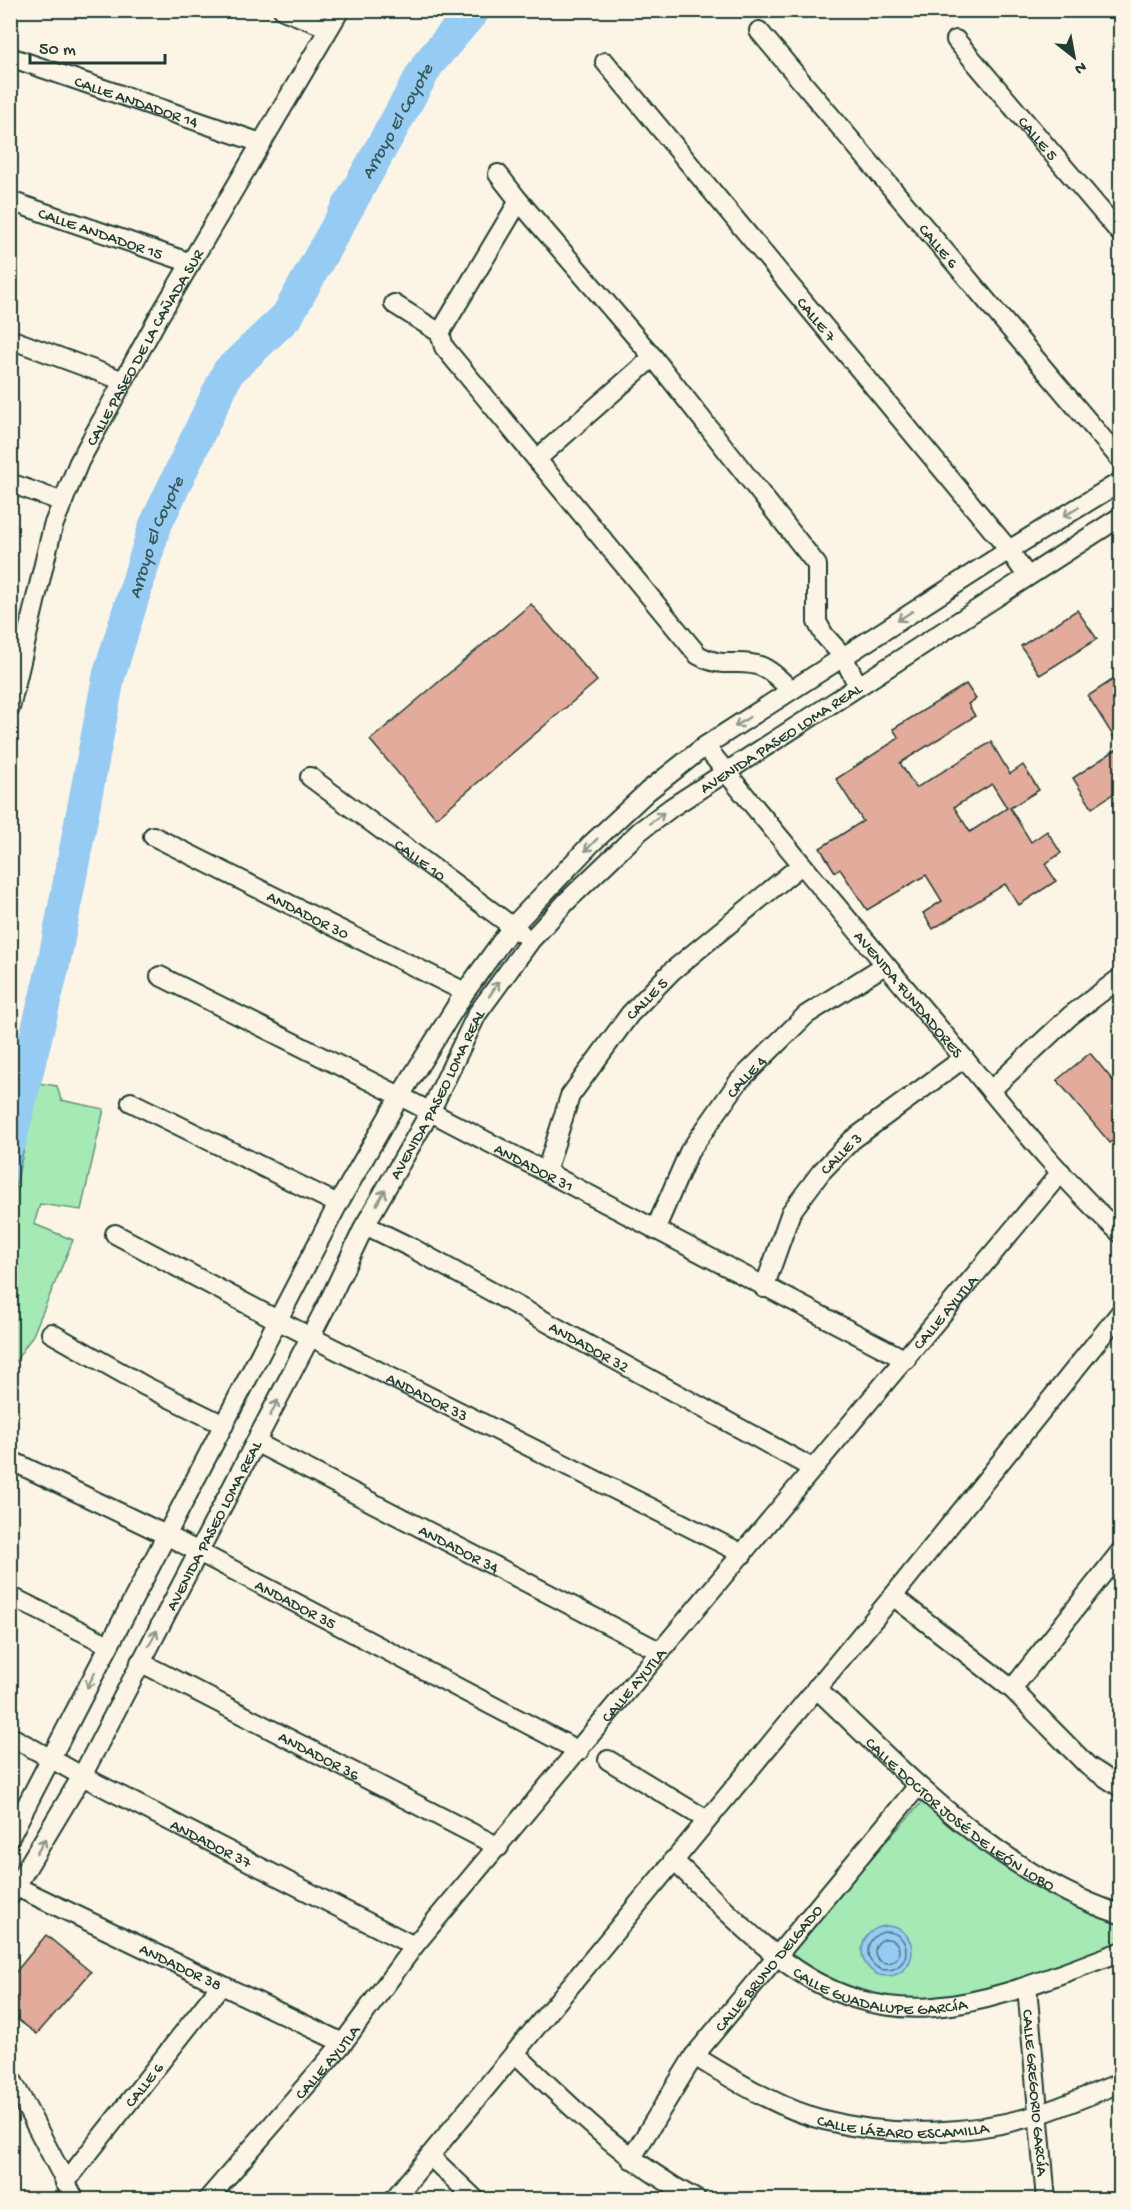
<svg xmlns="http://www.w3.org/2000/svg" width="1131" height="2210" viewBox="0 0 1131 2210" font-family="'Gochi Hand',sans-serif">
<rect width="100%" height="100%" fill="#fcf5e5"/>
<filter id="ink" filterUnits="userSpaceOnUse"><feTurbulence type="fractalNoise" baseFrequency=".0167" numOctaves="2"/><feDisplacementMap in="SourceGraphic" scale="12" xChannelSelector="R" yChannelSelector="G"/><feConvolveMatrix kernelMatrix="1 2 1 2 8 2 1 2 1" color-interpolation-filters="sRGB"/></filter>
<g filter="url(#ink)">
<path fill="#a5e9b4" stroke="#629374" stroke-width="1.5" d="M38,1083L57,1086L61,1100L104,1109L81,1210L40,1204L34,1224L73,1240L33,1335L11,1368V1207Z
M922,1802L1019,1873L1120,1917V1950L968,2003L886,2006L780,1958Z"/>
<path fill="#96cbf4" stroke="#6692a7" stroke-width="1.5" d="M12,1072L39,1078L11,1207L10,1077Z
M862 1951a25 25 0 1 1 50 0a25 25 0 1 1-50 0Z"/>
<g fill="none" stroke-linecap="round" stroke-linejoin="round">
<path stroke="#4f7681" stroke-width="1.5" d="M10,1078L29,1082L31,1085L10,1178
M10,1086L22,1091L10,1142
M868 1951a19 19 0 1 1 38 0a19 19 0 1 1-38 0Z
M875 1951a12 12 0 1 1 24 0a12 12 0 1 1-24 0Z"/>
<path stroke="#96cbf4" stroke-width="33" id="s1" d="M10,1141L53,967L109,675L155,526L228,372L287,316L428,64L474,10"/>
</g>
<path fill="#e3ab9b" stroke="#1f3d34" stroke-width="1.5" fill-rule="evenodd" d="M531,604L597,681L436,818L370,740Z
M1077,610L1097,639L1040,675L1021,646Z
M1120,675V747L1088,696Z
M966,684L976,699L968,704L975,716L900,763L916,788L991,742L1010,774L1023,765L1039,790L1010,808L1031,842L1047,831L1061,853L1045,864L1056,881L1019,905L1005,884L933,929L923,913L942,901L926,875L867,910L840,869L835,872L820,848L863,821L836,779L899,738L893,729ZM992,784L1007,808L970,832L954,807Z
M1120,747V789L1092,808L1073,778Z
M1090,1053L1120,1089V1134L1110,1143L1057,1080Z
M46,1935L91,1972L37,2034L10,2014V1979Z"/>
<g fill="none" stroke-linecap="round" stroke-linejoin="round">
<defs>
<g id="minor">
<path d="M283,10L329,28"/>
<path id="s2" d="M759,31L1120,459"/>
<path id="s3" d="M956,40L1120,233"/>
<path id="s4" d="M10,57L261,143"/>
<path id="s5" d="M605,62L1009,550L1027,576"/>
<path d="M498,174L519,201L653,357L817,565V622L824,635L843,656L858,686"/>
<path id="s6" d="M10,201L191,263"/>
<path d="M394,304L440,333L444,347L698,655C724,670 737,658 760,666C771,670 782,681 790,690"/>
<path d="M440,333L519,201"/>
<path d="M10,339L124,381"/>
<path d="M537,459L653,357"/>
<path d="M10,483L63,502"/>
<path id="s7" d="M10,708L53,526L79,462L157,320L340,10"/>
<path id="s8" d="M705,746C783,843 863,938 943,1033C1000,1101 1055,1173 1120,1233"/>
<path id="s9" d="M310,777L521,933"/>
<path id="s10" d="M153,836L465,992"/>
<path id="s11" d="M160,976L400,1096L906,1360"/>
<path d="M991,1090L1070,1016L1120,978"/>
<path d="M131,1102L338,1204"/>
<path id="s12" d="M546,1172L570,1096L630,1014L672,971L801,865"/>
<path id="s13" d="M365,1225L412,1248L812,1468"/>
<path id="s14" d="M655,1230L689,1152L739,1081L806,1015L885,965"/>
<path id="s15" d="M115,1234L279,1321L743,1554"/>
<path id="s16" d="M764,1288L791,1212L821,1172L852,1140L964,1058"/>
<path d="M51,1333L145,1386L224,1425"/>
<path id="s17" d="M257,1443L661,1652"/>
<path id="s18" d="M10,1460L168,1536L579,1751"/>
<path d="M10,1596L109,1645"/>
<path d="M893,1596L1012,1689L1088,1766L1120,1787"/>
<path id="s19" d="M140,1662L499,1847"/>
<path id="s20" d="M816,1688C906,1774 1000,1875 1120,1914"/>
<path d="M1012,1689L1120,1552"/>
<path id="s21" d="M10,1736L82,1776L414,1946"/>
<path d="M608,1760L707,1820"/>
<path d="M10,1837L338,1204L400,1096L465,992L512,927L591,844L648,791L705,746L1009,550L1120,482"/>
<path id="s22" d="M673,1860C707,1892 740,1927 777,1956C895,2049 997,1997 1120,1952"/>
<path id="s23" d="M17,1887L343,2043"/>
<path id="s24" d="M10,1896L82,1776L330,1299L365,1225L430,1112L477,1014L531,940L568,900L640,831L672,807L1120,517"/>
<path id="s25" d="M1027,1987L1046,2200"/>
<path d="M515,2053C575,2111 624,2160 697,2200"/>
<path id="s26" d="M694,2056C733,2079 779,2109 824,2120C892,2138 973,2135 1040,2114C1067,2105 1094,2093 1120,2083"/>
<path d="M10,2076L75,2200"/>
<path d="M430,2156L476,2200"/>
<path id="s27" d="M631,2159L694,2056L918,1786"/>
<path id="s28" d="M65,2183L221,1985"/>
<path id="s29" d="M207,2200L343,2043L414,1946L1061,1172"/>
<path d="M393,2200L893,1596L1120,1313"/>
</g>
</defs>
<use href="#minor" stroke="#1f3d34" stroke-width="22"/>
<use href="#minor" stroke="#fcf5e5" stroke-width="18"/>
</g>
<defs><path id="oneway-shaft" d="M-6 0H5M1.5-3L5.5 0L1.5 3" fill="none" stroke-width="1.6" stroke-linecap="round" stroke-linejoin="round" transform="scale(1.5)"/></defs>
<g stroke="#8e998c">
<use href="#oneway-shaft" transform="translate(1071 512) rotate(149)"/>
<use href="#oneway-shaft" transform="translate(905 616) rotate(147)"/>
<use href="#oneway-shaft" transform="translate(742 722) rotate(146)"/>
<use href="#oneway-shaft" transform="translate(657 818) rotate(-38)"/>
<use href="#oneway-shaft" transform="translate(591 845) rotate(135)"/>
<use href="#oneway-shaft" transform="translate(494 989) rotate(-56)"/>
<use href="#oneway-shaft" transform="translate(381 1197) rotate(-60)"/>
<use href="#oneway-shaft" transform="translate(274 1408) rotate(-63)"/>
<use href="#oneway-shaft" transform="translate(153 1638) rotate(-62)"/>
<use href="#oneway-shaft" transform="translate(91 1680) rotate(117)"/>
<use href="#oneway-shaft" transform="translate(41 1846) rotate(-60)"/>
</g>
</g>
<g text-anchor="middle" stroke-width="6" stroke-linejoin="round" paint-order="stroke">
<g font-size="16" fill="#1f3d34" stroke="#fcf5e5">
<text dy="6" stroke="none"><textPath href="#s4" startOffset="134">CALLE ANDADOR 14</textPath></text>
<text dy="6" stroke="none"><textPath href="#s3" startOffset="128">CALLE 5</textPath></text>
<text dy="6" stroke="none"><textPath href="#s6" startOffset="96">CALLE ANDADOR 15</textPath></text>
<text dy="6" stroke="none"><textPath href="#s2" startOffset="280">CALLE 6</textPath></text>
<text dy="6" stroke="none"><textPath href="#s5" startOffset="333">CALLE 7</textPath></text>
<text dy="6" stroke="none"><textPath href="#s7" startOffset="388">CALLE PASEO DE LA CAÑADA SUR</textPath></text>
<text dy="6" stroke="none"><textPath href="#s24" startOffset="1413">AVENIDA PASEO LOMA REAL</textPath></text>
<text dy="6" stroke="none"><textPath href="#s9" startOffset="138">CALLE 10</textPath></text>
<text dy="6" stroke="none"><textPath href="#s10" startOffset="174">ANDADOR 30</textPath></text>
<text dy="6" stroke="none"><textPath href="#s8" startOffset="321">AVENIDA FUNDADORES</textPath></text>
<text dy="6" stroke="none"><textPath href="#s12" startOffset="204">CALLE 5</textPath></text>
<text dy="6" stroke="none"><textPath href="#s14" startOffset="180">CALLE 4</textPath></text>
<text dy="6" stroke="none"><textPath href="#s24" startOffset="909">AVENIDA PASEO LOMA REAL</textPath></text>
<text dy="6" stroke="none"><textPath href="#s16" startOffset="158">CALLE 3</textPath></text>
<text dy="6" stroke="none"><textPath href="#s11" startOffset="420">ANDADOR 31</textPath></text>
<text dy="6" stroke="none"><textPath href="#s29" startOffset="1155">CALLE AYUTLA</textPath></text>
<text dy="6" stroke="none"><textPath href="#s13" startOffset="255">ANDADOR 32</textPath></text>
<text dy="6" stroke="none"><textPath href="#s15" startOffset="352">ANDADOR 33</textPath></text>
<text dy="6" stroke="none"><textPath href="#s24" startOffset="423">AVENIDA PASEO LOMA REAL</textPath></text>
<text dy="6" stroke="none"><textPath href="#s17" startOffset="228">ANDADOR 34</textPath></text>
<text dy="6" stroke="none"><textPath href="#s18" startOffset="320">ANDADOR 35</textPath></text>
<text dy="6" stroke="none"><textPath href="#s29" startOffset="669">CALLE AYUTLA</textPath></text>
<text dy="6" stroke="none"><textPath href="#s19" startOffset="202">ANDADOR 36</textPath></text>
<text dy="6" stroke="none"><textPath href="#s20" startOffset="192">CALLE DOCTOR JOSÉ DE LEÓN LOBO</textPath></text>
<text dy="6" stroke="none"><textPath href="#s21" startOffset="228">ANDADOR 37</textPath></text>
<text dy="6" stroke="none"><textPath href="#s23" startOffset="182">ANDADOR 38</textPath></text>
<text dy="6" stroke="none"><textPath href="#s27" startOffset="236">CALLE BRUNO DELGADO</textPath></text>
<text dy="6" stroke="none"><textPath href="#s22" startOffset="254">CALLE GUADALUPE GARCÍA</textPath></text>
<text dy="6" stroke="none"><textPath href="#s29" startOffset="183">CALLE AYUTLA</textPath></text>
<text dy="6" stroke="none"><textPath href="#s28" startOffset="126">CALLE 6</textPath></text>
<text dy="6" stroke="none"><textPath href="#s25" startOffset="106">CALLE GREGORIO GARCÍA</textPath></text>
<text dy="6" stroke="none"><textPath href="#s26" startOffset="225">CALLE LÁZARO ESCAMILLA</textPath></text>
</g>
<g font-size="18" font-style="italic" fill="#37595a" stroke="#fcf5e5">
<text dy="6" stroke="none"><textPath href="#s1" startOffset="1108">Arroyo El Coyote</textPath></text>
<text dy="6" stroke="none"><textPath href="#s1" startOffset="622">Arroyo El Coyote</textPath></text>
</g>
</g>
<rect width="1131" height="2210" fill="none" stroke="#fcf5e5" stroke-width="36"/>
<rect x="18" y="18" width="1095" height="2174" fill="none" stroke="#1f3d34" stroke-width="2" filter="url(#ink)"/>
<g transform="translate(1074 57) rotate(149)" stroke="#fcf5e5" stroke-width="4.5" paint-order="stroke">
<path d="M0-4.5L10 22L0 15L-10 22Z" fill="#1f3d34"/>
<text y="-9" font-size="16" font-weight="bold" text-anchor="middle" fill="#1f3d34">N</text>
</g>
<path d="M30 54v9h135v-9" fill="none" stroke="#1f3d34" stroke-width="3"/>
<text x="39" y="54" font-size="18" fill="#1f3d34" stroke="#fcf5e5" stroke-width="4.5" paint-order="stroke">50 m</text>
</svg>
